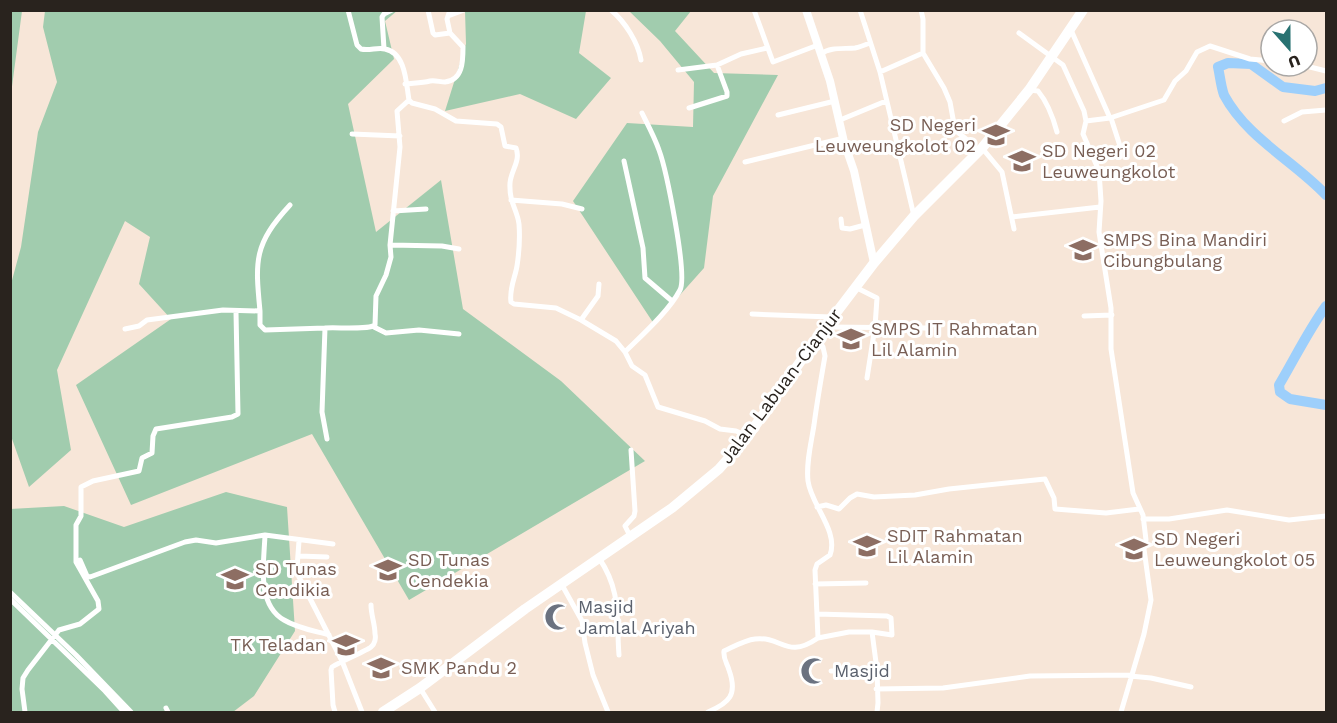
<svg xmlns="http://www.w3.org/2000/svg" width="1337" height="723" viewBox="0 0 1337 723" font-family="'Work Sans',sans-serif">
<rect width="100%" height="100%" fill="#f7e6d8"/>
<path fill="#a1ccae" d="M11,10L22,11L11,94L10,11Z
M398,10L385,21L394,59L348,104L376,232L441,180L463,309L561,381L645,461L409,600L312,434L131,505L76,385L171,319L139,284L150,237L125,221L57,370L71,450L29,487L11,436V284L21,247L38,132L57,82L43,27L45,11Z
M465,11H586L579,53L611,78L576,119L520,94L445,111L466,44Z
M629,11H691L675,31L714,73L778,75L713,196L704,268L654,324L573,201L627,123L693,127L694,82L660,41Z
M226,492L287,507L295,631L254,696L233,712H11L10,509L64,506L124,527Z"/>
<g fill="none" stroke-linecap="round" stroke-linejoin="round">
<path stroke="#9dcffb" stroke-width="10" d="M1326,88L1315,91L1283,87L1251,64L1228,63L1218,67C1220,76 1221,87 1224,95C1247,138 1294,161 1326,195
M1326,306C1308,331 1295,358 1279,385L1280,392L1290,399L1326,405"/>
<path stroke="#fff" stroke-width="5" d="M348,10L357,45L361,49C369,51 378,47 385,49C406,53 406,83 409,100L412,103L435,109L456,121L497,124L501,127L505,146L516,148C521,161 511,170 510,183C509,203 517,209 519,224C520,237 519,253 517,266C515,278 509,289 511,302L514,304L556,308L581,320L616,341L625,352L632,366L645,375L658,407L705,421L720,429L736,431L748,436
M428,10L433,33L435,35L450,33
M611,10C625,22 638,42 641,60
M754,10L773,62L818,45
M860,10L880,72L914,216
M921,10L923,19V53L944,88L950,102L955,130L971,143L978,152
M448,16L464,10
M1071,30L1110,118
M1019,33L1063,65L1084,111L1086,121L1083,134L1099,171L1101,201L1099,232L1111,308V349L1133,493L1143,515L1146,540L1144,549L1151,600L1144,634L1121,712
M384,49L382,17L384,14L392,10
M821,54C830,47 843,49 855,48C860,47 865,45 870,43
M1306,66L1326,71
M678,70L717,65L741,54L767,48
M880,72L923,53
M405,84C414,83 422,83 430,81C435,80 440,82 445,82C463,80 463,61 463,47L450,33L447,19L450,10
M1029,90L1038,91C1048,103 1053,117 1057,132
M689,108L727,96V92L717,65
M778,115L835,101
M1111,118L1120,146
M840,120L886,101
M1086,121L1110,118L1164,100L1175,81L1186,71L1197,52L1210,46L1250,59L1271,61
M1284,121L1302,112L1326,110
M352,134L400,136
M982,148L1002,172L1014,229
M624,161L643,248L645,278L672,301
M745,162L844,138
M511,200L562,204L582,209
M393,211L426,209
M1012,217L1100,207
M841,219L842,228L850,229L865,225
M390,245L442,246L459,249
M855,287L877,298L875,327L867,378
M260,311C255,260 254,244 290,205
M752,314L831,317
M1084,316L1112,315
M581,320L598,296L599,284
M374,327L386,333L419,330L459,334
M827,327L926,328
M125,329L139,326L147,320L223,310L260,311V325L265,330L325,328
M817,338L823,347L825,356C821,379 817,402 814,425C811,444 806,463 808,481C811,505 839,531 830,555L817,564L815,570L818,638L849,632H872L877,670L878,703L877,712
M625,352C642,335 669,311 680,290C688,275 666,169 659,150C655,138 648,125 642,113
M327,439L322,412L325,328C336,327 369,330 375,325L376,296L386,275L391,257L390,245L400,147L397,111L409,100
M817,507L826,505L839,509L850,498L857,494L874,497L915,495L949,489L1045,479L1054,498L1055,509L1106,513L1139,509
M1143,519H1169L1227,510L1289,520L1326,516
M265,535C264,562 256,604 284,620C297,628 315,631 329,635
M630,536L625,526L634,516L635,511L631,450
M299,541L297,568L299,577L342,661L362,712
M299,556L327,557
M599,558C622,592 616,618 619,655
M80,560L87,576L90,577L185,542L196,540L216,543L265,535L333,544
M815,584L866,583
M562,585L582,621L585,643L593,675L608,712
M10,592L76,655L131,712
M10,599L105,691L124,712
M817,614L887,616L891,618L892,635L872,632
M831,671L877,670
M1130,676L1151,678L1191,687
M420,688L435,712
M876,689L943,688L1030,676L1131,675
M166,708L168,712
M25,712L22,689L23,678L28,670L59,630L80,624L99,609L98,601L76,562V525L81,516V487L93,481L139,471L142,458L152,453L153,436L156,429L232,417L238,414L236,312
M335,712L333,705L331,670L332,667C340,662 368,650 371,647C375,644 376,638 375,634C375,624 371,615 371,605
M708,712C729,703 738,695 729,670C727,663 723,659 724,651C733,647 745,640 755,639C783,636 786,660 818,638"/>
<path stroke="#fff" stroke-width="8" d="M806,10L830,81L844,142L854,171L874,263"/>
<path stroke="#fff" stroke-width="10" d="M383,712L420,688L525,609L672,508L719,469L748,436L817,338L874,263L914,216L982,148L1029,90L1083,10"/>
</g>
<defs>
<symbol id="school-bare" viewBox="-9 -9 18 18"><path d="M0-5L7-2L0 1L-7-2ZM-4 1L0 2.5L4 1V4Q0 6-4 4Z" fill="#8d6e63" stroke="#fff" stroke-width="2.5" paint-order="stroke"/></symbol>
<symbol id="mosque-bare" viewBox="-9 -9 18 18"><path d="M3.5-4.9A6 6 0 1 0 3.5 4.9A5 5 0 1 1 3.5-4.9Z" fill="#6b7280" stroke="#fff" stroke-width="2.5" paint-order="stroke"/></symbol>
</defs>
<g fill-rule="evenodd">
<use href="#school-bare" x="977" y="116" width="38" height="38"/>
<use href="#school-bare" x="1003" y="142" width="38" height="38"/>
<use href="#school-bare" x="1064" y="231" width="38" height="38"/>
<use href="#school-bare" x="832" y="320" width="38" height="38"/>
<use href="#school-bare" x="848" y="527" width="38" height="38"/>
<use href="#school-bare" x="1115" y="530" width="38" height="38"/>
<use href="#school-bare" x="369" y="551" width="38" height="38"/>
<use href="#school-bare" x="216" y="560" width="38" height="38"/>
<use href="#mosque-bare" x="539" y="598" width="38" height="38"/>
<use href="#school-bare" x="327" y="626" width="38" height="38"/>
<use href="#school-bare" x="362" y="649" width="38" height="38"/>
<use href="#mosque-bare" x="795" y="652" width="38" height="38"/>
</g>
<g text-anchor="middle" stroke-width="6" stroke-linejoin="round" paint-order="stroke">
<g font-size="18" fill="#785e54" stroke="#fff" text-anchor="start">
<text x="976" y="131" text-anchor="end">SD Negeri<tspan x="976" dy="21">Leuweungkolot 02</tspan></text>
<text x="1042" y="157">SD Negeri 02<tspan x="1042" dy="21">Leuweungkolot</tspan></text>
<text x="1103" y="246">SMPS Bina Mandiri<tspan x="1103" dy="21">Cibungbulang</tspan></text>
<text x="871" y="335">SMPS IT Rahmatan<tspan x="871" dy="21">Lil Alamin</tspan></text>
<text x="887" y="542">SDIT Rahmatan<tspan x="887" dy="21">Lil Alamin</tspan></text>
<text x="1154" y="545">SD Negeri<tspan x="1154" dy="21">Leuweungkolot 05</tspan></text>
<text x="408" y="566">SD Tunas<tspan x="408" dy="21">Cendekia</tspan></text>
<text x="255" y="575">SD Tunas<tspan x="255" dy="21">Cendikia</tspan></text>
<text x="326" y="651" text-anchor="end">TK Teladan</text>
<text x="401" y="674">SMK Pandu 2</text>
</g>
<g font-size="18" fill="#29231e" stroke="#fff">
<text transform="translate(781 386) rotate(-53)" y="6">Jalan Labuan-Cianjur</text>
</g>
<g font-size="18" fill="#5b616d" stroke="#fff" text-anchor="start">
<text x="578" y="613">Masjid<tspan x="578" dy="21">Jamlal Ariyah</tspan></text>
<text x="834" y="677">Masjid</text>
</g>
</g>
<rect width="1337" height="723" fill="none" stroke="#29231e" stroke-width="24"/>
<g transform="translate(1289 48) rotate(159)"><circle r="28" fill="#ffffff" stroke="#a9a7a5" stroke-width="1.5"/>
<path d="M0-4.5L10 22L0 15L-10 22Z" fill="#287272"/>
<text y="-9" font-size="16" font-weight="bold" text-anchor="middle" fill="#29231e">U</text>
</g>
</svg>
